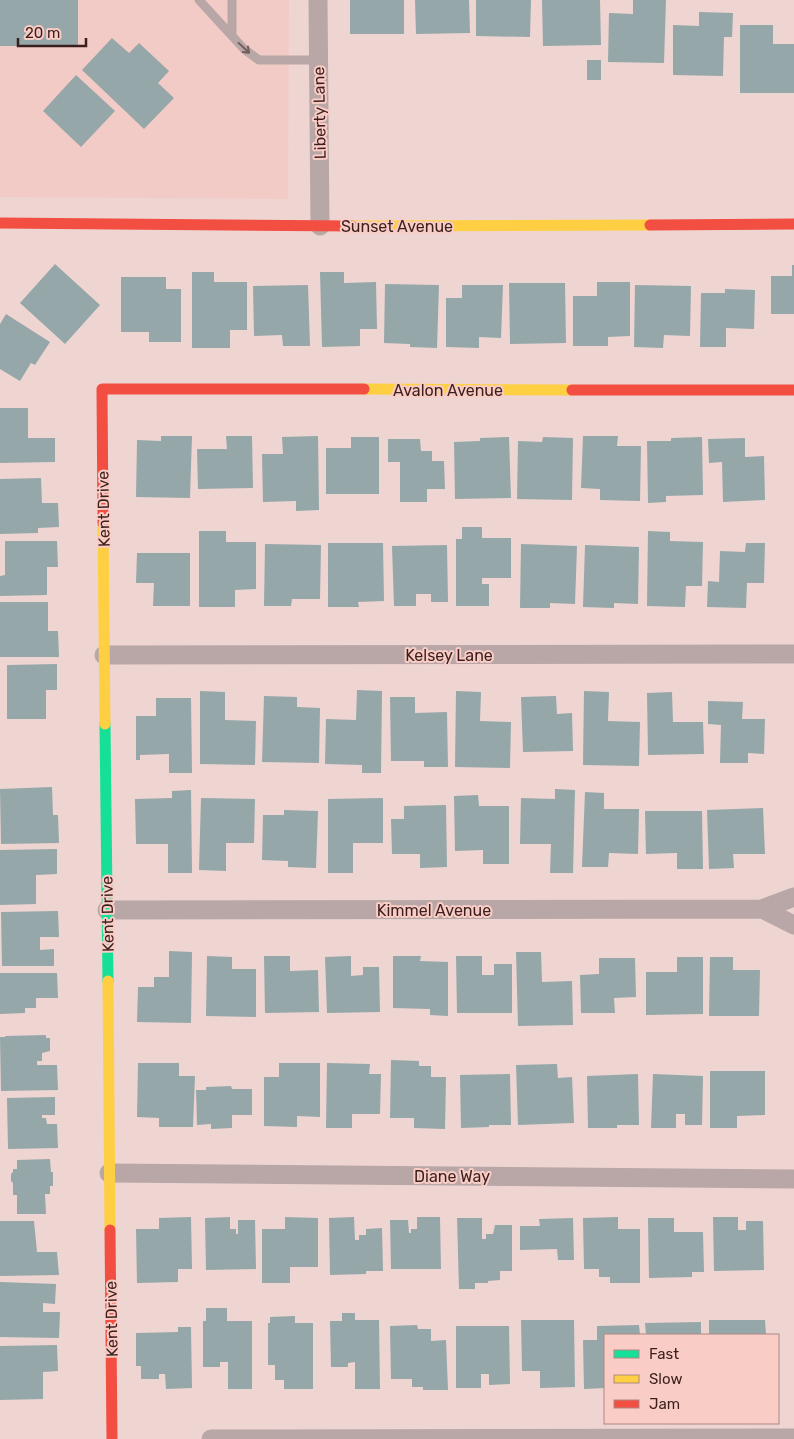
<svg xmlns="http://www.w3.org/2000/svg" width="794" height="1439" viewBox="0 0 794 1439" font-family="Rubik,sans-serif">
<rect width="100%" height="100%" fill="#eed5d2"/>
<path fill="#f2cbc6" d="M0,0H289L288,199L0,197Z"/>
<path fill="#95a7a9" d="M0,0H78V46H0Z
M350,0H404V34H350Z
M415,0H469L470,33L416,34Z
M476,0H531L530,37L476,36Z
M542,0H600L601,45L543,46Z
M633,0H666L664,63L608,62L609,13L633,14Z
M699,12L733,13L732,37H724L723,76L673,75V25L699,26Z
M740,25H773V44H794V93H740Z
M112,38L129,53L139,43L169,71L158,83L174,98L144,129L82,70Z
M587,60H601V80H587Z
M76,75L115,111L81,147L43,111Z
M55,264L100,305L65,344L20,303Z
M792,265H794V314H771V276H792Z
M192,272H214V282H247V330H230V348H192Z
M320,272H344V283L376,282L377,329H360V346L322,347Z
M121,277H166V289H181V342H149V332H121Z
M597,282H630V336L608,337V346H573V296H597Z
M509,283H565L566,343L510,344Z
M385,284L439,285L437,348L410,347V344L384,343Z
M308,285L310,346H283L282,335L254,336L253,286Z
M462,285H503L501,338L479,337V348L446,347V298H462Z
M635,285L691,286L690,336L664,335L663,348L634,347Z
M725,289L755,290L754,329L726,328V347H700L701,293H725Z
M6,314L50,342L35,365L31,363L20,381L0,369V324Z
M0,408H28V438H55V462L0,463Z
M161,436H192L190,498L136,497L137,440L161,441Z
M226,436H252L253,488L198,489L197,449H227Z
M318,436L319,510L296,511V501L263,502L262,454H283L282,437Z
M583,436H618L617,446H641L640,501L600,500V489L581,488Z
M351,437H379V494H326V448H351Z
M509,437L511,498L455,499L454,442L480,441V438Z
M543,437L573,438L572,500L517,499L518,441L542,442Z
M702,437L703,495L666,496V502L648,503L647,441H671V438Z
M745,438V457L764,456L765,500L723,502L722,462L709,463L708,439Z
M388,439H420L421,451H432V461H444L445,489H427V502H400V462H388Z
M41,478L42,503H58L59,527L38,528V533L0,534V479Z
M462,527H482V538H511V578H482V584H489V606H456V539H462Z
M199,531H226V542H256V589L235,590V607H199Z
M648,531L670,532V541L703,542L702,586H686L685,607L647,606Z
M5,541H57L58,567H47V595L0,596V576L5,575Z
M328,543H383L384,601L358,602L359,607H328Z
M746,543H765L764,583H747L746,608L707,607L708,581L719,582L720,551L745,552Z
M265,544L321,545L320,599H292L291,606H264Z
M521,544L577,546L575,604L550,603V608H520Z
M447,545L448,602H431V594H416V606H394L392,546Z
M585,545L639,547L638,604L614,603V608L583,607Z
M137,553H190V606H153L154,583H136Z
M0,602H48V631H58L59,657H0Z
M57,664V690H46V719H7V665Z
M357,690L382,691L381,773H362V765L325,764L326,719L356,720Z
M200,691L225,692V720L256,721L255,765L200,764Z
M456,691L481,692L480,721L511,722L510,768L455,767Z
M584,691L609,692L608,721L640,722L639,766L583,765Z
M672,692L673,722H703L704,754L648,755L647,693Z
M264,696L297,697V707L320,708L319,763L262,762Z
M556,696L557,714L572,713L573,751L523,752L521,697Z
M390,697H415V713L447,712L448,767H424V761H391Z
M156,698H191L192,773H169V754L140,755V760H136V716H156Z
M708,701L743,702L742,719H765L764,754L748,753V763H720L721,725L708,724Z
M52,787L53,815H58L59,843L1,844L0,789Z
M555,789L575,790L573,873H550L551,844H520L521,798L555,799Z
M191,790L192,873H168V844H136L135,799L172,798V791Z
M585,792L604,793V809H639L638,854L609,853L608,867H582Z
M478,795L479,806H509V864H483V850L455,851L454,796Z
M201,798L255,799L254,843H226V871L199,870Z
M383,798V843H353V873H328V799Z
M446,805L447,867L420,868V854H392L391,819H404V806Z
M763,808L765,854H733L734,868L709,869L707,810Z
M284,810L318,811L316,868L288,867V861L262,860L263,815H284Z
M645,811H702L703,869H677V853L646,854Z
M57,849V874L36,875V904L0,905V850Z
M58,911L59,937H40V950L54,949V966H2L1,912Z
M169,951L192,952L191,1023L137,1022L138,987H154V977H169Z
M516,952H541L542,982L572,981L573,1025L518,1026Z
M207,956L232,957V969H256V1017L206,1016Z
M264,956H290V971L318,970L319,1012L265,1013Z
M351,956V976L363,975V967H379L380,1012L327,1013L325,957Z
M393,956H421L420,961L448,962V1016L430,1015V1009L393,1008Z
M456,956H482V975H494V964H512V1013H457Z
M677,957H703V1014L646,1015V972H677Z
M710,957H733V970H760L759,1016H709Z
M599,958H635L636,997L614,998L615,1013H581L580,975L599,974Z
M0,973H57L58,998H36V1008H25V1013L0,1014Z
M46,1035V1038H50V1051L42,1053V1061H37V1065H57L58,1090L1,1091L0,1037H5V1036Z
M391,1060L419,1061V1066H431V1077H446L445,1129L414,1128V1118H390Z
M138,1063H179V1076H195L193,1127H159V1118L137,1117Z
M279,1063H320V1117L297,1116V1127L264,1126V1077H279Z
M327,1063L370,1064L369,1074H381L380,1114H352V1128H326Z
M557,1064L558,1078L572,1077L574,1123L518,1125L516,1065Z
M710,1071H765V1115L737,1116V1128H710Z
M510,1074L511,1125H489V1127L461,1128L460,1075Z
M638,1074L639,1125H617V1128H588L587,1076Z
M653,1074L703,1076L702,1125H685V1114H676V1128H651Z
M231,1086L232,1089H252V1115H232V1128L211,1129V1124L197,1125L196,1090H206V1087Z
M55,1097V1115H42V1118H46L47,1124H57L58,1148L8,1149L7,1098Z
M50,1159L51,1172H53V1186H50V1194H45L46,1214H17V1195H13V1183L11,1181V1174L13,1172V1169H17V1160Z
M191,1217L192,1269H178V1282L137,1283L136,1229H159V1218Z
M230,1217V1229H236V1234H238V1220H255L256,1269L206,1270L205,1218Z
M285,1217L318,1218V1267H290V1283H262V1229H285Z
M354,1217L355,1240H359V1235H366V1229L382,1228L383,1271H366V1274L330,1275L329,1218Z
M417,1217H440L441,1269H391L390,1220H408L409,1233H411V1229H417Z
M618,1217V1229H640V1283H610V1277H599V1269H584L583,1218Z
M713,1217H738V1230H746V1221H763L764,1270L714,1271Z
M457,1218H482V1239H486V1234H493L495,1225H512V1271H500V1280L488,1281V1283H475V1289H459Z
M573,1218L574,1260H558L557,1249L520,1250V1226H540L539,1219Z
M648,1218H674V1232H703L704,1272H692V1277L649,1278Z
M0,1221H34L37,1252H57L59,1275L0,1276Z
M0,1282L56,1284L55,1304L43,1303V1312H60L59,1338L0,1337Z
M206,1308H227V1321H252V1389H228V1362H220V1367H203V1321H206Z
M342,1313H355V1320H379L380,1389H355V1362L348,1363V1367H331L330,1321H342Z
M295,1316V1323H313V1389H284V1380H275V1365H268V1323H270V1317Z
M521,1320H574L575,1387L540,1388V1371H522Z
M709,1320H765L766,1335H709Z
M701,1322V1335H646L645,1323Z
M417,1325L418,1329H431V1341L446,1340L448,1390H423V1387H412V1379H391L390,1326Z
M639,1325L640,1335H605V1388L584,1389L583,1340H597V1326Z
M456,1326H509L510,1384L489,1385V1374H481V1388H456Z
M178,1327H191L192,1388L166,1389L165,1374H159V1379H141V1366H136V1333L178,1332Z
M57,1345L58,1371L43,1372V1399L0,1400V1346Z"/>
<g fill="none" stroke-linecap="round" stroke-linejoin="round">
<path stroke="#b8a7a6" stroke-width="9" d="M199,0L244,49L259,60H319
M232,34V0"/>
<path stroke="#b8a7a6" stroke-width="19" d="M318,0L320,226
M104,655L794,654
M762,909L794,925
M107,910L762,909L794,897
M109,1173L794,1179
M211,1439L794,1438"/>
<path stroke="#16e098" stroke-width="11" d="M105,724L108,981"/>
<path stroke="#ffcf43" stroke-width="11" d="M352,226L650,225
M364,389L572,390
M103,523L105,724
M108,981L110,1230"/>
<path stroke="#f24e42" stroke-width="11" d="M0,223L352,226
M650,225L794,224
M572,390H794
M103,523L102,389H364
M110,1230L112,1439"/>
</g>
<defs><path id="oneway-shaft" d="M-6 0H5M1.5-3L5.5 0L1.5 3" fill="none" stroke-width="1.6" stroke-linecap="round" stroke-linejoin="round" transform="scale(1.25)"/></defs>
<use stroke="#735c5a" href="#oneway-shaft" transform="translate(244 48) rotate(43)"/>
<g text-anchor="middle" stroke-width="4" stroke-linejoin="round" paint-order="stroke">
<g font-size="16" fill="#3b1f1c" stroke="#faccc6">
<text transform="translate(319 113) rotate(-91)" y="6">Liberty Lane</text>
<text x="397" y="232">Sunset Avenue</text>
<text x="448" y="396">Avalon Avenue</text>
<text transform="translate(103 509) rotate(-91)" y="6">Kent Drive</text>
<text x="449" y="661">Kelsey Lane</text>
<text x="434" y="916">Kimmel Avenue</text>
<text transform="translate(107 914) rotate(-91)" y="6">Kent Drive</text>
<text x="452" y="1182">Diane Way</text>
<text transform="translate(111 1319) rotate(-91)" y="6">Kent Drive</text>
</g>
</g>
<rect x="604" y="1334" width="175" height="90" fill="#faccc6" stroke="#ae8782"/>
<rect x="614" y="1350" width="25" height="8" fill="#16e098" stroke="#ae8782"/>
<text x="649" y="1359" font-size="15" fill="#3b1f1c">Fast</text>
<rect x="614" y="1375" width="25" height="8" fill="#ffcf43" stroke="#ae8782"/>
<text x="649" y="1384" font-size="15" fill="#3b1f1c">Slow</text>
<rect x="614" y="1400" width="25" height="8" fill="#f24e42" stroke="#ae8782"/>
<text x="649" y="1409" font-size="15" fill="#3b1f1c">Jam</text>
<path d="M18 38v8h68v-8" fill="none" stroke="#3b1f1c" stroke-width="2.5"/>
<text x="25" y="38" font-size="15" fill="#3b1f1c" stroke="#faccc6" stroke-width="4" paint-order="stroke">20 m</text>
</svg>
